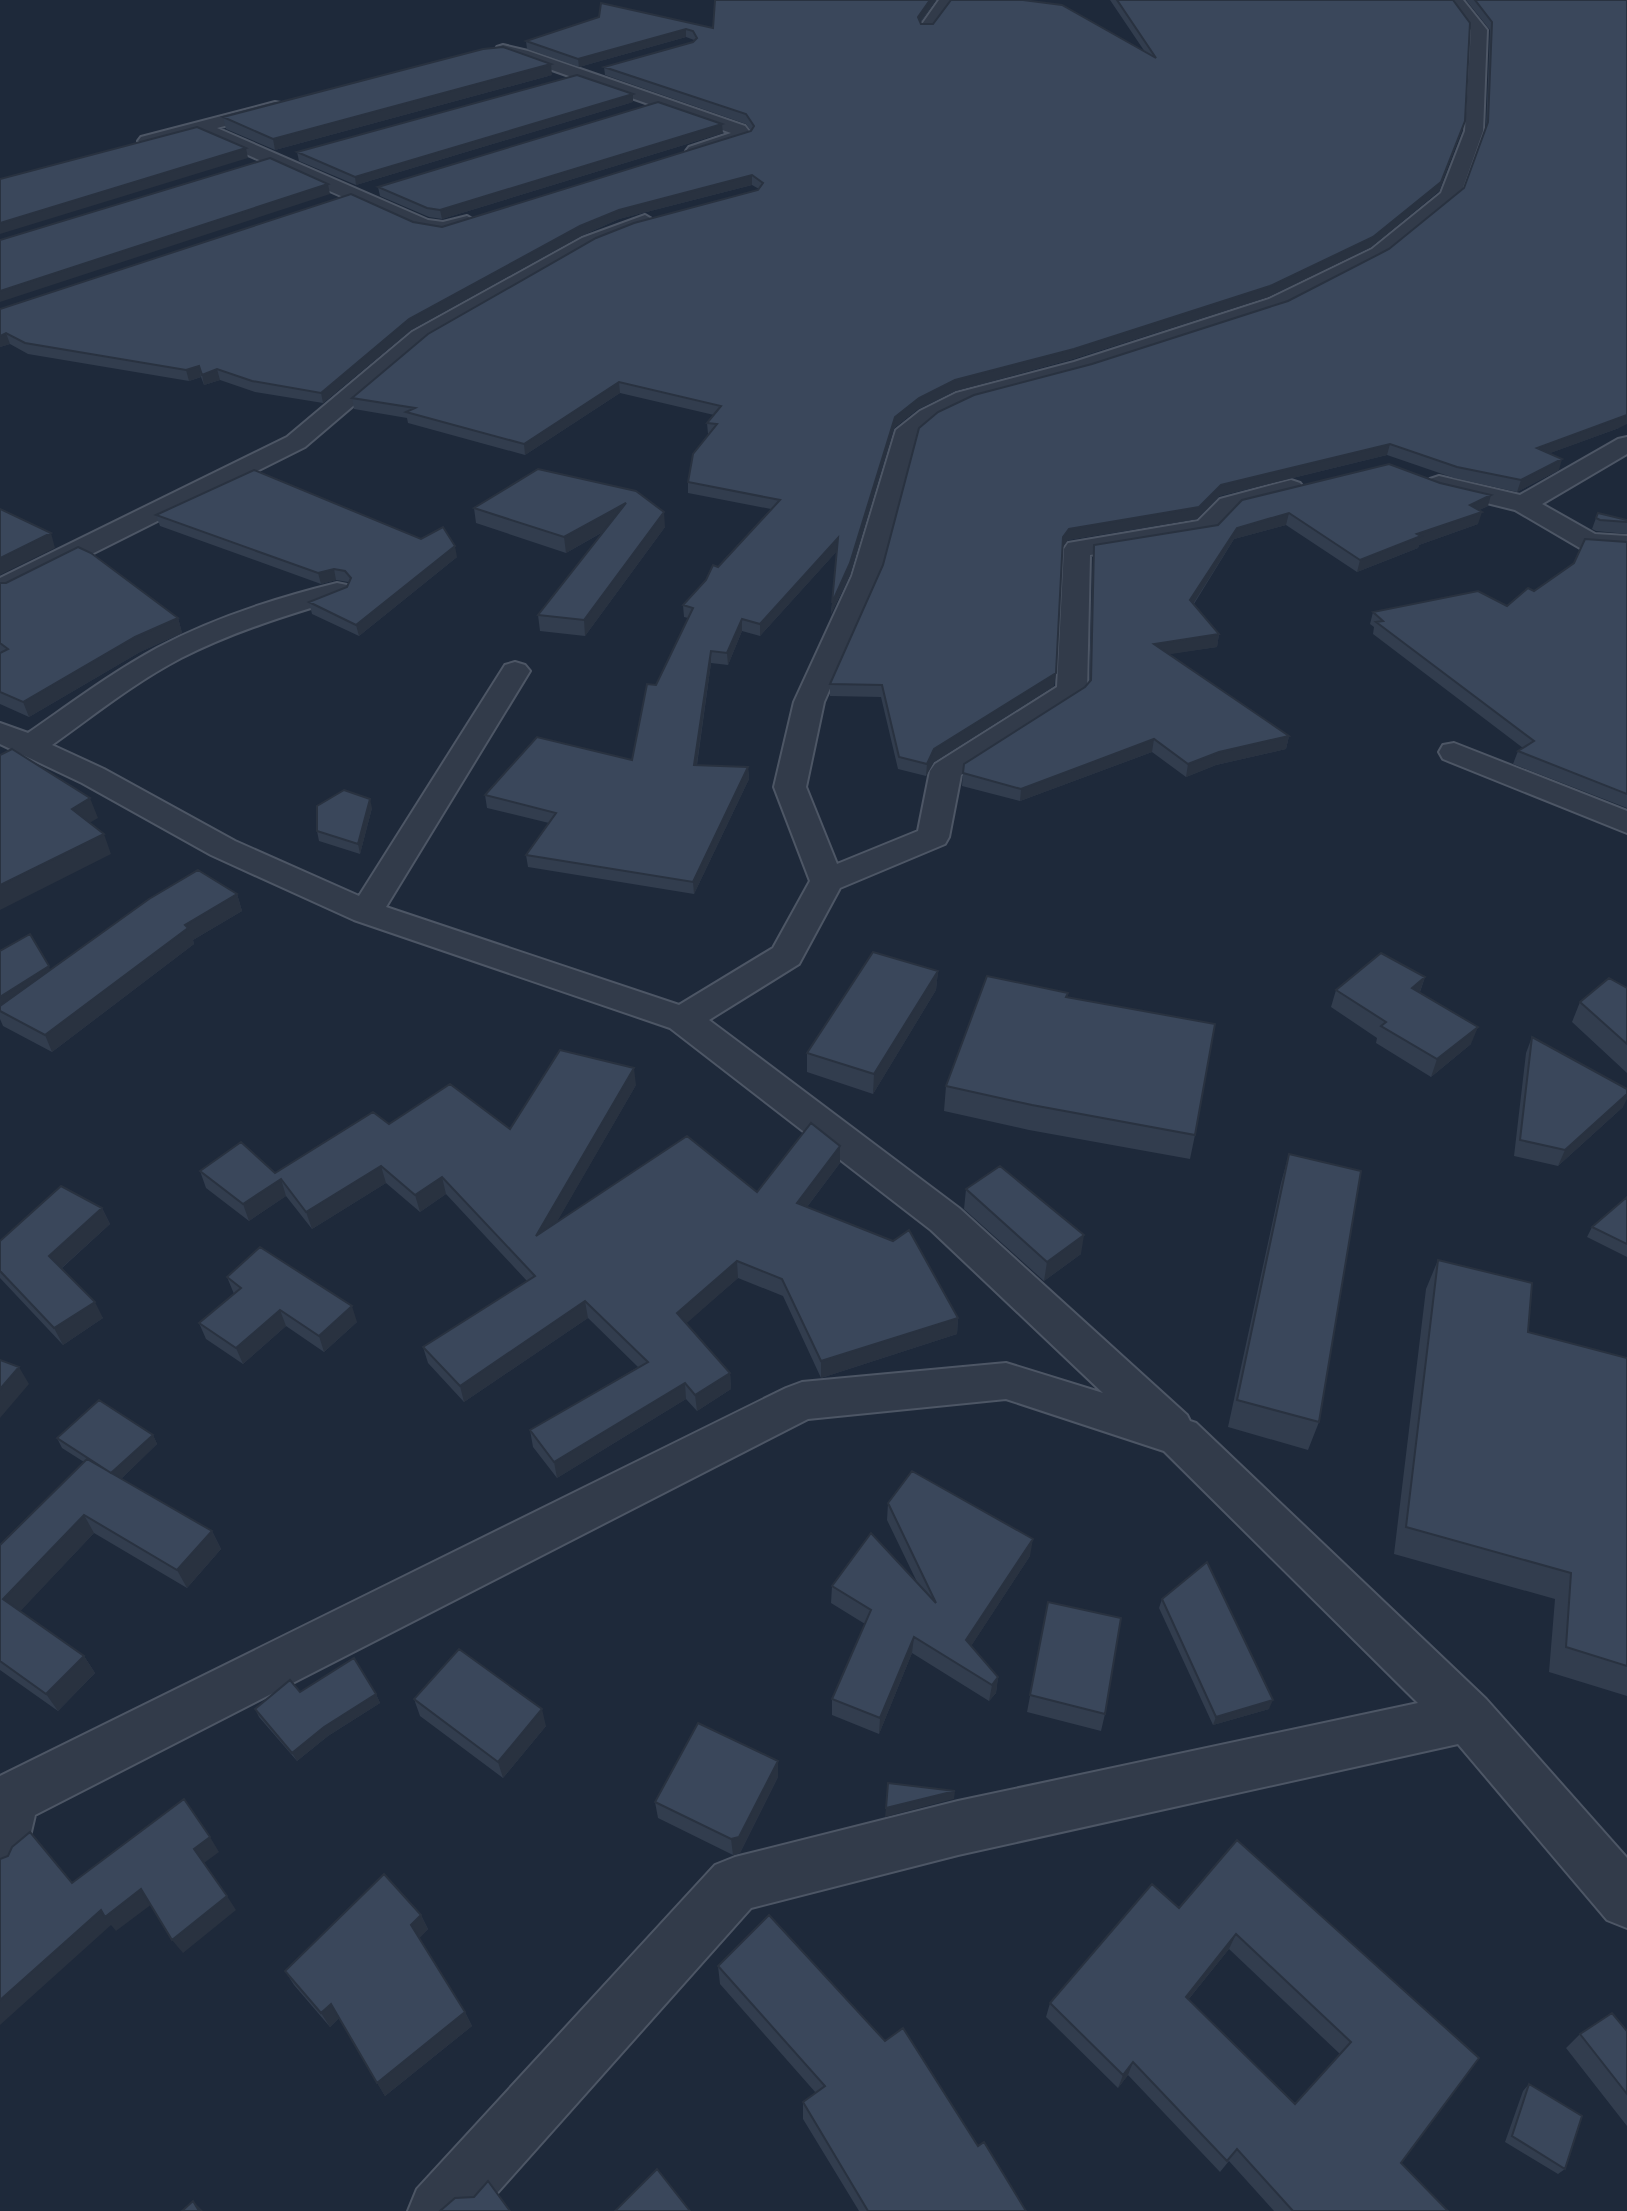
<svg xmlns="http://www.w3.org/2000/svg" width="1627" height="2211" viewBox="0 0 1627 2211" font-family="Cabin,sans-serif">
<rect width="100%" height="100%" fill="#1e293a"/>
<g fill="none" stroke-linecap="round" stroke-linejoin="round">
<defs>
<path id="minor" d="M939,0H953L933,30H923L920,27Z
M1448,0H1463L1487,30L1483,131L1460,196L1386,257L1285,309L1090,372L972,403L936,421L916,438L880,576L824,702L806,787L837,864L918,831L930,771L935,764L1057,687L1064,549L1068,543L1198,521L1220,499L1291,480L1300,483L1304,488L1300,493L1238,509L1215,534L1090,555L1087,691L1082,697L961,775L949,837L945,844L840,888L799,964L709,1020L959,1208L1187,1415L1190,1421L1196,1423L1486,1699L1627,1858V1928L1607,1920L1458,1744L958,1855L751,1908L481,2211H408L417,2189L715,1865L735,1857L958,1801L1418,1703L1164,1451L1006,1399L808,1419L35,1815L27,1849L19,1868L0,1876V1776L786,1388L802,1382L1006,1363L1103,1393L931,1230L670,1028L354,920L211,855L82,783L0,744V723L28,733C70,704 111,673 157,648C213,618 276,598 337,583L347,585L351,591L347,597C290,614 234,631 181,658C135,682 94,715 52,745L104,769L235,841L359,896L505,665L515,662L525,665L530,671L386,907L679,1005L773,948L810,881L774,787L794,702L852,576L896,430L920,411L956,393L1074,362L1269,299L1372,249L1441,193L1465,131L1471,30Z
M503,45L528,51L745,126L752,135L749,139L701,155H689L686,151L689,147L731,133L518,58L497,53L495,50L497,47Z
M275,102L281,103L284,107L281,111L217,128L428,220L443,222L467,216L477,222L474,226L443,234L416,229L198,133L147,146L138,141L141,137Z
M645,215L655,221L652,225L596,246L428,342L305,447L10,595L0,597V578L287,437L412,332L582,238Z
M1627,437V454L1542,504L1595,534L1627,536V552L1580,548L1515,510L1430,489L1426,484L1430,479L1439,476L1520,495L1618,439Z
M1454,743L1627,811V833L1443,759L1439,752L1443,745Z"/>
</defs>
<use href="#minor" stroke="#4d5665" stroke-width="4"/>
<use href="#minor" fill="#323b4a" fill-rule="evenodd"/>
</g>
<path fill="#323d4e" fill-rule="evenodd" d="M715,0H936L921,22V24L1145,52L1110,0H1453L1462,130L1439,191L1371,247L1268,297L1073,359L955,391L918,409L894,428L850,575L831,614L832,603L837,551L760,636L742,631L728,665L711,663L697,765L748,767L749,779L694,894L528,867L526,855L549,823L487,808L485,795L632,760L656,685L688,618L684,617L683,605L771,509L688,493V482L709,434H708L707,423L714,415L620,393L525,455L408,423L407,418L354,409L352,398L759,189L752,185L619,219L581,236L411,330L323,403L255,392L220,380L204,385L201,377L189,381L28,354L10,344L0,347V309L413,222L442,227L751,131L746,124L605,75L604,67L693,42L694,40L686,37L579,67L527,49L526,41L599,17L713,28Z
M1466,0H1627L1619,428L1550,453L1559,470L1517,492L1454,478L1387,455L1219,496L1197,519L1068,540L1062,548L1054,686L934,762L926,776L898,769L881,697L830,696V684L1092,364L1288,301L1389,249L1464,188L1486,128L1490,30Z
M552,75L275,150L226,129L223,117Z
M633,102L356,185L299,161L297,152Z
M723,133L442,219L429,217L380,196L378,187Z
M1242,500L1488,506L1479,510L1478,524L1419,545L1418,548L1357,572L1286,525L1234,539L1194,604L1219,634L1217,647L1168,654L1289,736L1286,749L1216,765L1186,777L1152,752L1020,801L962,786L963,773L1085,687L1089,682L1093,557L1094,545L1218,525Z
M474,508L665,527L585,636L540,631L538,615L603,532L566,553L476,523Z
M156,515L457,557L359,636L312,614L309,602L347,587L348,584V582L336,580L321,584L160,526Z
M1596,518L1627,520V534L1596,531L1592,529Z
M1627,542V808L1513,764L1518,751L1523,748L1373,634L1374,627L1370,624L1373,612L1507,606Z
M0,583L178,618L182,633L140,652L29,717L0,704Z
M372,808L360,854L319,841L317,831Z
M237,894L242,911L193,940L194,944L52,1052L3,1026L0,1019V951L50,970Z
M938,971L936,990L873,1094L807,1072V1053Z
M1425,977L1420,992L1471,1044L1431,1077L1376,1043L1377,1038L1331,1007L1336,990Z
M1627,988V1073L1572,1022L1580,1002Z
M1068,993L1067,998L1195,1135L1190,1159L1029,1130L944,1111L946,1086Z
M1532,1037L1623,1107L1558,1166L1514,1156L1526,1053Z
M636,1085L556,1223L757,1192L840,1146V1163L807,1207L958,1318L957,1334L821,1378L783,1296L738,1278L686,1323L730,1373L731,1389L697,1411L686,1399L557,1478L533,1447L530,1430L638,1367L588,1318L464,1402L428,1363L423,1347L527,1281L446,1194L420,1212L386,1183L312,1229L286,1196L249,1221L206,1188L200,1171L275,1173L389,1124L510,1129Z
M1289,1154L1319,1422L1308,1450L1228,1427L1281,1183Z
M966,1189L1081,1254L1044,1281L964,1209Z
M1627,1197V1257L1587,1237L1592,1227Z
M102,1208L110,1224L62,1268L103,1318L63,1345L0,1278V1241Z
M1438,1260L1528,1332L1627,1358V1696L1549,1672L1555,1599L1394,1554L1426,1289Z
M227,1277L357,1322L324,1352L286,1326L243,1364L206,1339L199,1323L234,1294Z
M153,1435L157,1444L121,1479L212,1531L221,1549L187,1588L94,1533L20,1611L84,1656L95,1673L58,1711L0,1670V1545L84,1462L62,1448L57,1438Z
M888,1503L1030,1556L971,1646L998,1677L996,1693L989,1701L912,1653L879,1734L832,1715V1699L865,1624L831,1603L832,1586L917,1582L887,1520Z
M1162,1599L1269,1709L1213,1725L1159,1608Z
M1048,1602L1105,1714L1101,1731L1027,1712Z
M300,1692L376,1694L380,1703L328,1736L297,1761L259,1717L255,1709Z
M414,1699L546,1726L503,1778L420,1716Z
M778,1777L740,1853L733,1855L658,1818L655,1802Z
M1237,1840L1479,2058L1401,2163L1448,2211H1274L1229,2161L1220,2172L1128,2075L1118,2088L1046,2017L1050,2003L1179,1908ZM1229,1949L1340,2054L1295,2104L1188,2000Z
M421,1915L428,1929L419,1938L465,2012L472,2026L385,2096L339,2018L330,2027L294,1985L285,1971Z
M718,1966L978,2146L1026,2211H859L803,2119V2102L816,2093L720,1984Z
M1627,2031V2126L1566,2048L1580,2034Z
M1529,2084L1565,2169L1558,2174L1505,2142L1523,2091Z"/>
<path fill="#293240" d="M930,0H936L918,25V17Z
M686,29V37L579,67L578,59Z
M551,64L552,75L275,150L273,139Z
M633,94V102L356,185L355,177Z
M1465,121L1462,130L1439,191L1371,247L1268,297L1073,359L955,391L918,409L894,428L850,575L831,614L832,603L895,417L919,398Z
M722,124L723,133L442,219L440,210Z
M246,148L248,158L0,234V223Z
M752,175V185L619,219L581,236L411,330L323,403L321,393L409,319L580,226L619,210Z
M328,184L330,194L0,302V291Z
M6,333L10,344L0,347V336Z
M199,366L201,377L189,381L186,370Z
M217,369L220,380L204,385L202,375Z
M619,382L620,393L525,455L524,444Z
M1627,415V424L1619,428L1534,459L1537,448Z
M1390,444L1387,455L1219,496L1197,519L1068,540L1061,549L1063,537L1069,529L1221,485Z
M1562,459L1559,470L1517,492L1521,480Z
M1491,495L1488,506L1466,517L1470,505Z
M626,503L627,518L566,553L564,537Z
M664,512L665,527L585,636L584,620Z
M1482,512L1478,524L1419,545L1418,548L1357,572L1360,560L1417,534Z
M1289,513L1286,525L1234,539L1188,612L1190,600L1237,528Z
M51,533L55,548L0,575V558Z
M838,538V550L760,636V624Z
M455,546L457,557L359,636L356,625Z
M334,569L336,580L321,584L318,573Z
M178,618L182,633L140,652L29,717L23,702L135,637Z
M742,619V631L728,665L727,653Z
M1219,634L1217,647L1152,657L1154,644Z
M711,651V663L695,777L694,765Z
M1056,673L1054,686L934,762L926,776L927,764L934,749Z
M1289,736L1286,749L1216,765L1186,777L1188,764L1219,752Z
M1154,739L1152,752L1020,801L1021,789Z
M748,767L749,779L694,894L693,882Z
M90,798L98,818L79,829L72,809Z
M370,799L372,808L360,854L358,844Z
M104,834L111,854L0,910V885Z
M237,894L242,911L193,940L194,944L52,1052L45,1035L185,925Z
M49,966L55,982L0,1011V997Z
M938,971L936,990L873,1094L874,1074Z
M1425,977L1419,994L1412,988Z
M1478,1027L1471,1044L1431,1077L1437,1059Z
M634,1068L636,1085L539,1253L536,1236Z
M1627,1094V1099L1623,1107L1558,1166L1565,1150Z
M840,1146V1163L797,1220V1203Z
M381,1166L386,1183L312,1229L306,1212Z
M442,1177L446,1194L420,1212L415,1195Z
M281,1179L286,1196L249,1221L243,1204Z
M102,1208L110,1224L57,1272L49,1256Z
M1084,1235L1081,1254L1044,1281L1047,1262Z
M737,1261L738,1278L679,1330L677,1313Z
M585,1301L588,1318L464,1402L460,1386Z
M95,1302L103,1318L63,1345L54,1328Z
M352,1306L357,1322L324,1352L319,1336Z
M280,1310L286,1326L243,1364L236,1348Z
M958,1318L957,1334L821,1378V1361Z
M19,1367L29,1384L0,1418V1389Z
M730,1373L731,1389L697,1411L695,1395Z
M685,1383L686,1399L557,1478L554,1462Z
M153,1435L157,1444L116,1484L110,1474Z
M84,1515L94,1533L15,1617L3,1599Z
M212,1531L221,1549L187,1588L177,1570Z
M1033,1539L1030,1556L964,1657L966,1640Z
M914,1637L912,1653L879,1734L880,1718Z
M84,1656L95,1673L58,1711L46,1694Z
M998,1677L996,1693L989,1701L992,1685Z
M376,1694L380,1703L328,1736L297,1761L292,1753L324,1727Z
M1273,1700L1269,1709L1213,1725L1216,1717Z
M542,1709L546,1726L503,1778L498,1762Z
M778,1761V1777L740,1853L733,1855L731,1839Z
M955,1791L954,1799L885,1817L886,1808Z
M210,1837L219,1852L204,1863L194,1849Z
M141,1889L152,1904L116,1931L111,1925L0,2025V2000L101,1910Z
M227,1896L236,1910L183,1953L172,1940Z
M421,1915L428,1929L418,1940L411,1925Z
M1236,1934L1229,1949L1179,2011L1186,1997Z
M331,2004L339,2018L330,2027L321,2013Z
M465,2012L472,2026L385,2096L377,2083Z
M1133,2062L1128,2075L1118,2088L1123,2075Z
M193,2201L203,2211H199Z"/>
<path fill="#3a475b" stroke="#293240" stroke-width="2" fill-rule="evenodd" d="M715,0H930L918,17L921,24H933L951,0H1023L1062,5L1156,58L1117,0H1453L1470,23L1465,121L1441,182L1373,237L1270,286L1074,349L955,380L919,398L895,417L850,563L832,603L838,538L760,624L742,619L727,653L711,651L694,765L748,767L693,882L526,855L556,813L485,795L537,737L632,760L647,684L656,685L693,608L683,605L706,580L713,565L718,567L780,500L688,482L693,454L717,424L707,423L721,406L619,382L524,444L406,412L415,408L352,398L428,334L596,238L634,223L758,190L763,183L752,175L619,210L580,226L409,319L321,393L252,381L217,369L202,375L199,366L186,370L25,343L6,333L0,336V309L351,194L413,222L442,227L751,131L754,126L746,114L604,67L693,42L697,38L693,31L686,29L578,59L526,41L599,17L601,3L713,28Z
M1475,0H1627V415L1537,448L1562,459L1521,480L1457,467L1390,444L1221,485L1199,507L1069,529L1063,537L1056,673L934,749L927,764L899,757L882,685L830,684L883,565L919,428L938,412L974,395L1092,364L1288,301L1389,249L1464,188L1488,122L1492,22Z
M503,47L551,64L273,139L223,117L483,49Z
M577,75L633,94L355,177L297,152Z
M658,102L722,124L440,210L427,208L378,187Z
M197,127L246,148L0,223V179Z
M270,158L328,184L0,291V240Z
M1389,464L1440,483L1491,495L1470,505L1482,512L1417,534L1421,536L1360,560L1289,513L1237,528L1190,600L1219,634L1154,644L1289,736L1219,752L1188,764L1154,739L1021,789L963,773L964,764L1085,687L1091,680L1094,545L1218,525L1242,500Z
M538,469L636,491L664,512L584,620L538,615L626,503L564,537L474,508Z
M254,470L421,539L443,527L455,546L356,625L309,602L347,587L351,578L345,571L334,569L318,573L156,515Z
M0,509L51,533L0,558Z
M1598,513L1627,520V522L1600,520L1596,518Z
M1585,539L1627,542V794L1518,751L1534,741L1376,622L1383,621L1373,612L1478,591L1507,606L1528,588L1534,591L1574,563Z
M78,547L91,553L178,618L135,637L23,702L0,692V653L8,649L0,643V583H6Z
M12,749L90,798L72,809L104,834L0,885V755Z
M344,790L370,799L358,844L317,831V806Z
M198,870L237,894L185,925L188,928L45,1035L0,1011V1006L149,899Z
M30,934L49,966L0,997V951Z
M873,952L938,971L874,1074L807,1053Z
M1381,953L1425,977L1412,988L1478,1027L1437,1059L1381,1026L1386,1022L1336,990Z
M987,976L1068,993L1066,997L1215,1024L1195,1135L1032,1105L946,1086Z
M1609,978L1627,988V1044L1580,1002Z
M1532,1037L1627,1089V1094L1565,1150L1520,1140Z
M560,1050L634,1068L536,1236L687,1136L757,1192L811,1123L840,1146L797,1203L893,1241L909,1230L958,1318L821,1361L782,1279L737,1261L677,1313L730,1373L695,1395L685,1383L554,1462L530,1430L648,1362L585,1301L460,1386L423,1347L535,1276L442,1177L415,1195L381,1166L306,1212L281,1179L243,1204L200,1171L241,1142L275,1173L373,1112L389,1124L450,1084L510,1129Z
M1289,1154L1361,1171L1319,1422L1237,1400Z
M1000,1166L1084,1235L1047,1262L966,1189Z
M61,1186L102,1208L49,1256L95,1302L54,1328L0,1271V1241Z
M1627,1197V1244L1592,1227Z
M260,1247L352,1306L319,1336L280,1310L236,1348L199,1323L241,1288L227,1277Z
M1438,1260L1532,1283L1528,1332L1627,1358V1666L1566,1647L1571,1573L1406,1527Z
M0,1360L19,1367L0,1389Z
M99,1400L153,1435L111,1473L57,1438Z
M87,1459L212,1531L177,1570L84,1515L3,1599L84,1656L46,1694L0,1661V1545Z
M912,1471L1033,1539L966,1640L998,1677L992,1685L914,1637L880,1718L832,1699L871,1610L832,1586L871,1533L936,1603L888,1503Z
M1207,1562L1273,1700L1216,1717L1162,1599Z
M1048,1602L1121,1618L1105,1714L1030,1695Z
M459,1649L542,1709L498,1762L414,1699Z
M354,1658L376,1694L324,1727L292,1753L255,1709L290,1680L300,1692Z
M698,1723L778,1761L739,1837L731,1839L655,1802Z
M888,1783L955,1791L886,1808Z
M184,1799L210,1837L194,1849L227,1896L172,1940L141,1889L105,1917L101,1910L0,2000V1859L8,1856L12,1847L30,1832L72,1883Z
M1237,1840L1479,2058L1401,2163L1448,2211H1293L1237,2149L1227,2161L1133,2062L1123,2075L1050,2003L1152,1884L1179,1908ZM1236,1934L1351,2042L1295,2104L1186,1997Z
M384,1874L421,1915L411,1925L465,2012L377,2083L331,2004L321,2013L285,1971Z
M769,1915L885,2041L903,2028L978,2146L984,2142L1026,2211H868L803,2102L825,2086L718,1966Z
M1612,2013L1627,2031V2094L1580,2034Z
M1529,2084L1582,2116L1565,2169L1512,2136Z
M657,2169L690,2211H615Z
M488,2181L510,2211H440L455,2198L474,2197Z
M193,2201L199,2211H182Z"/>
</svg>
